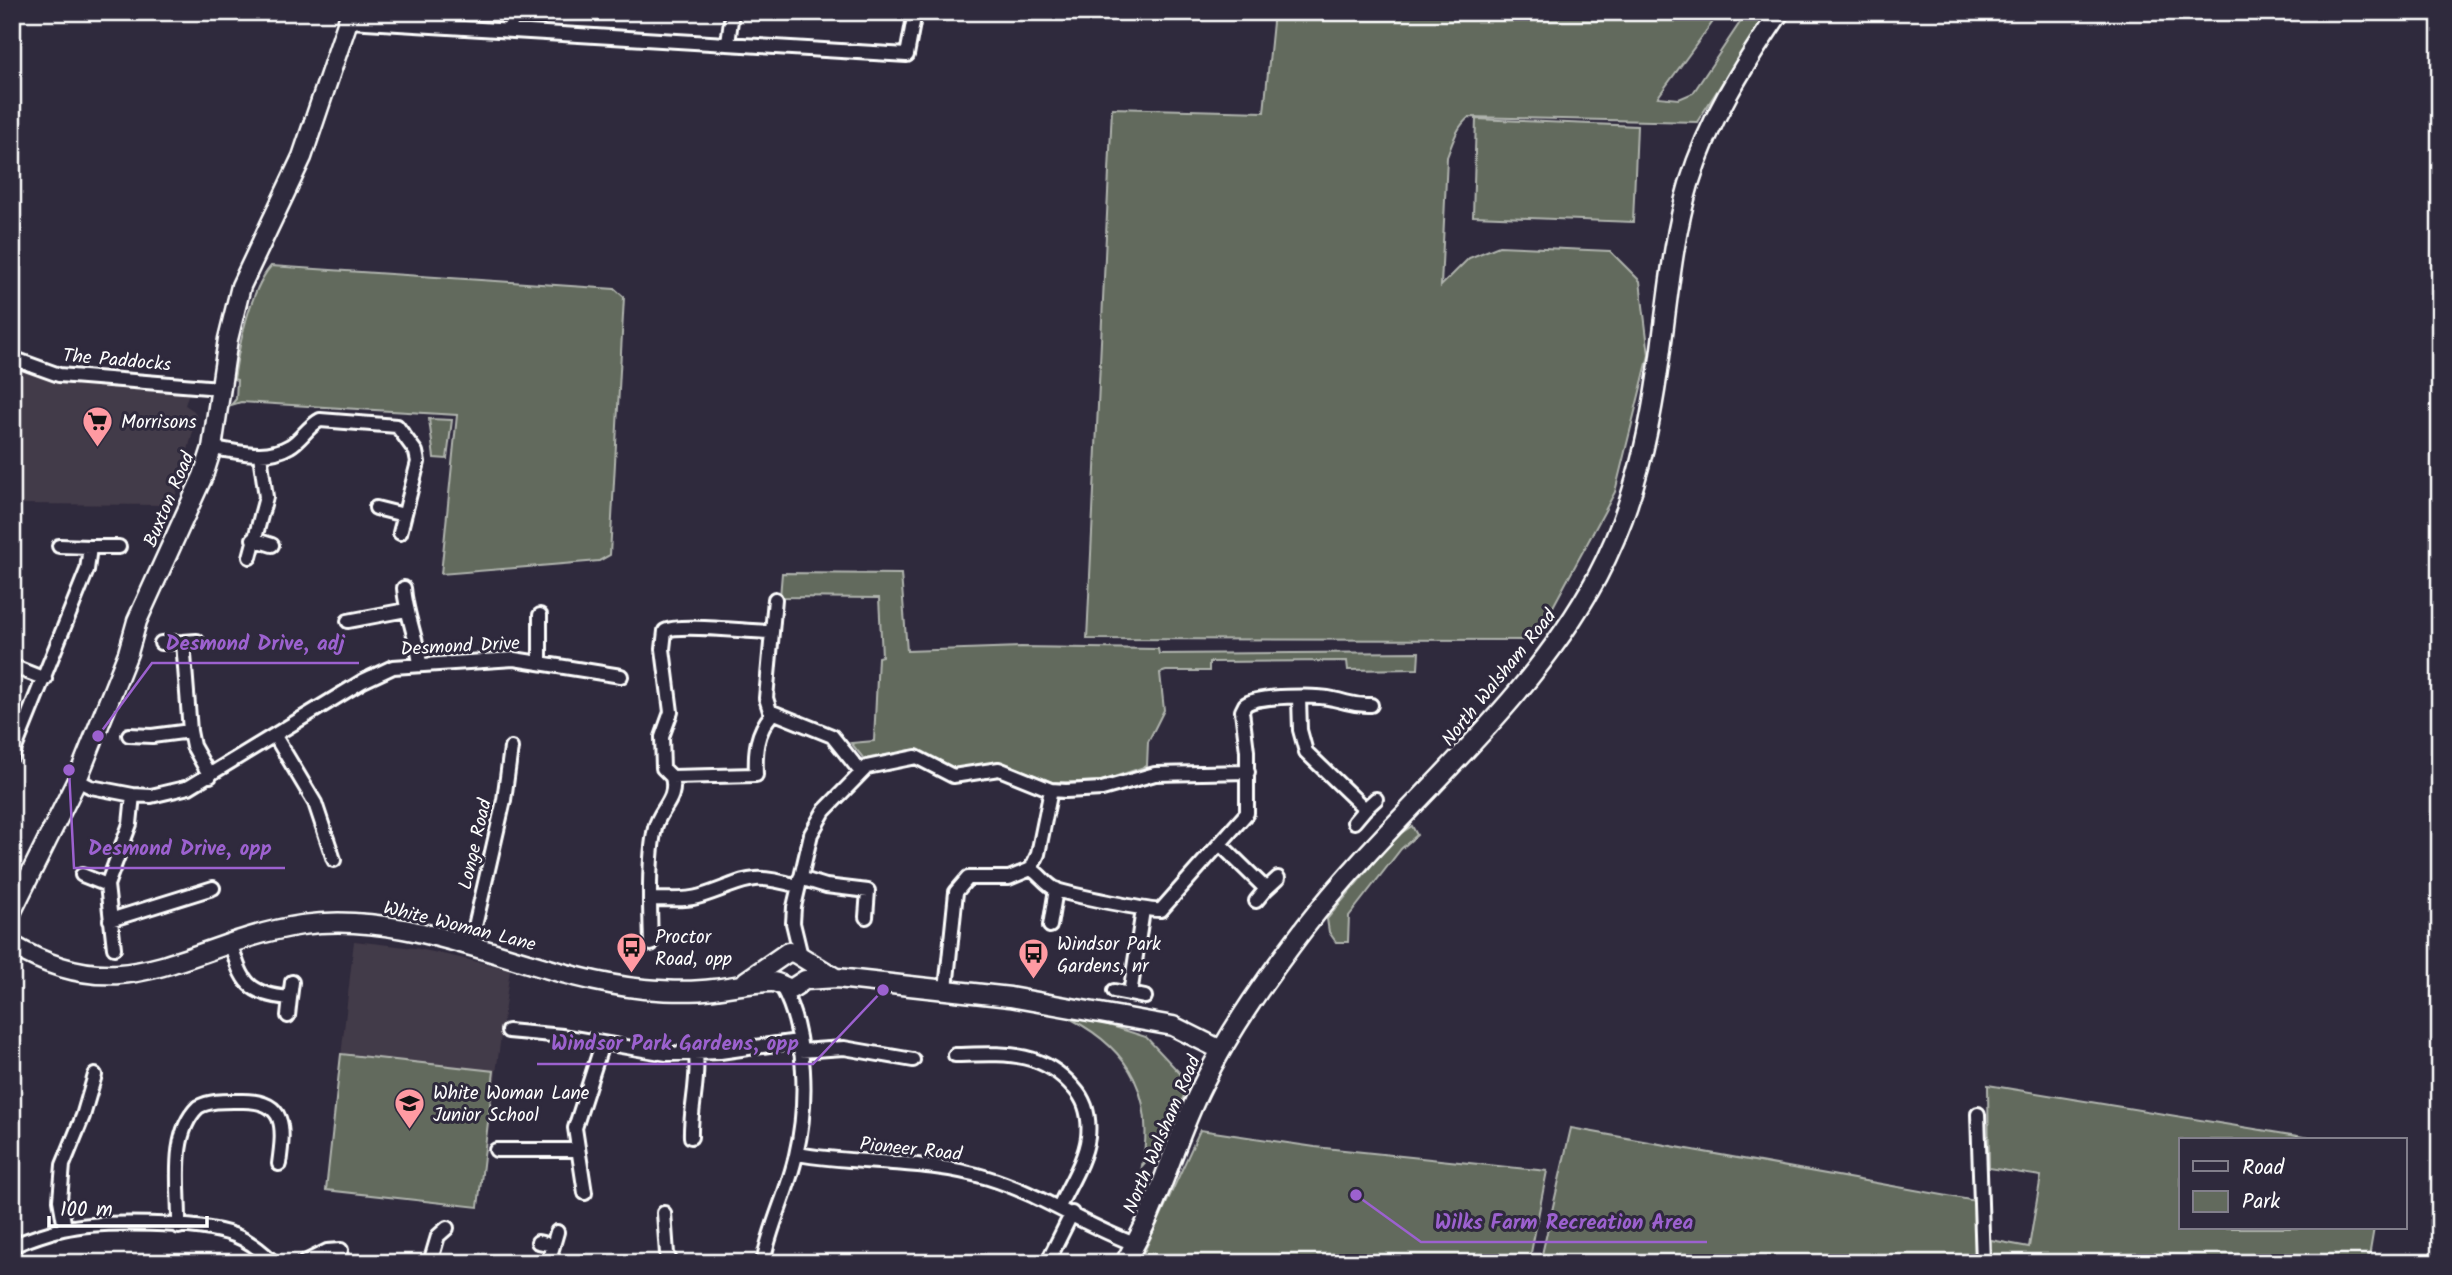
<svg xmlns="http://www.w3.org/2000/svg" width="2452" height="1275" viewBox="0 0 2452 1275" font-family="Kalam,sans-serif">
<rect width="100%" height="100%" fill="#2f2a3d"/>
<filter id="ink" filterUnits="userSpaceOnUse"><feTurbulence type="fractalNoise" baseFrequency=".0143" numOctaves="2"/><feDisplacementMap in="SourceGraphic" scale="14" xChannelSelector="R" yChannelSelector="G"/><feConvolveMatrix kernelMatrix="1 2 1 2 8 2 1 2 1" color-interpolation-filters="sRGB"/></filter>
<g filter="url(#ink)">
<path fill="#433a48" d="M12,350L48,367L192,383L185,405L194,411L197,417L173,505L12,504Z
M354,941L415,948L510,969L478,1207L326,1190Z"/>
<path fill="#626a5d" stroke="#b0b4ae" stroke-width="2" d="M1274,12H1720L1658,97L1679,99L1693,93L1747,12H1768L1697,122L1469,117C1456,128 1453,142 1447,157L1441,286L1469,258L1499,246L1610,251L1640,281L1649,355L1615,492L1535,640L1087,639L1112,108L1264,112Z
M1476,119L1637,126L1633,222L1473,216Z
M271,266L615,289L624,297L610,555L599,561L441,574L457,415L241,402L231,405L236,399L237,380L234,379C239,346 250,291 271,266Z
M429,419L452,420L447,459L434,458Z
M782,573L901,574L907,651L1021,647L1158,649L1159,654L1419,652L1418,669L1348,670L1347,661L1209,662V671H1166L1160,673L1164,710L1148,742L1147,766L1102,781L1078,782H1052L998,761L958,770L911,750L864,759L851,743L874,741L878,657L882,656L879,598L780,597Z
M1412,826L1417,835L1401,849L1349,916L1348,942H1336L1329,932L1327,919L1395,837Z
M1071,1019L1099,1022L1146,1037L1190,1084L1158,1148L1142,1166C1155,1098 1132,1051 1071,1019Z
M341,1054L494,1071L478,1207L326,1190Z
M1988,1085L2322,1140H2181V1228H2374L2368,1263H1991V1240L2029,1247L2041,1176L1989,1168Z
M1571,1128L1976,1201V1263H1540Z
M1200,1130L1315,1147L1547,1171L1529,1263H1139Z"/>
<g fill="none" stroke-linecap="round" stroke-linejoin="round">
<defs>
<path id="street" d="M349,21L907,55L915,12
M510,31L512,12
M728,44L732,12
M12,358L59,375L220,388
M212,448C238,451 265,461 290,446C301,440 308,426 320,420L397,426L416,452L418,462L400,533
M376,508L404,515
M253,539L272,545
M90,547H119
M250,557L266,497L260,455
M404,588C406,615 417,638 420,664
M775,599L766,698L770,711L832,736L860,771
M348,621L406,610
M771,632C750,632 678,623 665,631L663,649L671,712L662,737L663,768L672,777L756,775C755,751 756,733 772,714
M183,642L197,641
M161,643L183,642L190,731L193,746L210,776
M540,662V615
M12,666L45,679
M1299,698L1300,730L1306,752L1365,809L1376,799
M129,735L152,736L190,731
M275,736L315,803L334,860
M12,756L87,570L90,547L59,546
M77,780L91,787L133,795L151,796L189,787L363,681L393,667L514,659L621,676
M1354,822L1365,809
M1220,844L1266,889L1278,878
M1031,869C1041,875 1046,885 1057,890C1068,894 1152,912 1161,910L1247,813V751L1242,711L1245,705C1256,695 1317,695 1333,699C1349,702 1353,706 1371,705
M82,875L107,885
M800,878L826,886L868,891L866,917
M651,899C667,899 686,901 701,896C746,882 747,871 797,886
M1256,901L1266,889
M1143,910L1130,994L1145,997
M110,920L213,888
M1050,926L1056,889
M231,944C242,983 248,994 290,998L292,982
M651,944C650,911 648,859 655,828C660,808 678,800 672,777
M114,948L107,885L130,824L133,795
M470,948L504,800L511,748
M801,956L793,923L794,907L811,834L824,811L867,767L916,757L953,776L999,769L1051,790L1066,791L1102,789L1155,774L1248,772
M946,989L956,892L968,878H1009L1031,869L1038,854L1051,790
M1114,991L1130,994
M288,1016L290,998
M508,1031L563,1036L667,1054L720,1052L798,1041
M800,1051L844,1048L913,1060
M955,1055C1002,1054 1041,1049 1074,1088C1087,1102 1090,1118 1088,1137C1085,1161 1069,1185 1059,1207
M1978,1114L1983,1263
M691,1137C690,1109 699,1082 696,1054
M496,1150H576
M797,1154C860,1165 926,1159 988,1178C1040,1194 1085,1226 1135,1244
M585,1193L575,1128L602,1044
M664,1213L667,1254L671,1263
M179,1227C180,1190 169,1135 198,1107C211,1100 226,1101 241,1101C287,1100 284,1128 279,1164
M65,1228L60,1200L63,1165L83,1116L95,1075
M538,1242L552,1245
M12,1246C29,1239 46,1233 63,1229C101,1220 199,1222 234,1235C250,1241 262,1251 274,1263
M12,1252L17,1263
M303,1263L327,1251L341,1250
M430,1263L438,1236L447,1228
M548,1263L557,1232
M763,1263C770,1225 788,1192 796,1155C808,1104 807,1033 782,987
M1047,1263L1072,1213"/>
<path id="secondary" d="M12,911L77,780L128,653L137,621L203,476L212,448L228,339L241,286L302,157L351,12
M12,945C128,1014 189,942 302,925C416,908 531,978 644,989C667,991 692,992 714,989C733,987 752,982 772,982C778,982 784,987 791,989L805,980L837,978L1010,997L1173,1026L1221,1050
M746,981L788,952L795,953L834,977
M1125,1263C1134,1245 1144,1229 1151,1211C1169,1169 1182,1125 1203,1084C1231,1028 1268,976 1306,926C1399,806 1524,713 1597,577C1636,503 1652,423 1662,341C1669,288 1674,235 1689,184C1708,121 1743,66 1780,12"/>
</defs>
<use href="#street" stroke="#fff" stroke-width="18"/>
<use href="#secondary" stroke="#fff" stroke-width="23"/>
<use href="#street" stroke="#2f2a3d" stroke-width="12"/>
<use href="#secondary" stroke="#2f2a3d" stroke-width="18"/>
</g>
</g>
<defs>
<symbol id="supermarket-pin" viewBox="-11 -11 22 30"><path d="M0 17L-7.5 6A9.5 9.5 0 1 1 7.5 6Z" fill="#ff9aa2" stroke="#2f2a3d"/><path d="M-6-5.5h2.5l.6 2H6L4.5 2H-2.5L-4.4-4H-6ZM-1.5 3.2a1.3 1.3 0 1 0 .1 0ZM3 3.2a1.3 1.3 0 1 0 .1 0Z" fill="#111"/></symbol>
<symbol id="bus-pin" viewBox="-11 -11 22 30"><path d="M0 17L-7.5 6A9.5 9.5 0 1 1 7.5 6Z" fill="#ff9aa2" stroke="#2f2a3d"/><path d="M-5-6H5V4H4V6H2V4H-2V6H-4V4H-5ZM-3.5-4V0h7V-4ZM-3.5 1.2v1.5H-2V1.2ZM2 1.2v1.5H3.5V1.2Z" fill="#111"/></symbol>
<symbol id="school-pin" viewBox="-11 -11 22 30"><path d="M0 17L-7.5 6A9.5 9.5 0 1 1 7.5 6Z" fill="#ff9aa2" stroke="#2f2a3d"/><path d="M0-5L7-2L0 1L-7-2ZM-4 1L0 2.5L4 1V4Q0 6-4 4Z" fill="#111"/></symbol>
</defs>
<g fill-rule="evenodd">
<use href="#supermarket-pin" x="80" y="404" width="35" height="47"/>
<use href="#bus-pin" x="614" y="930" width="35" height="47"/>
<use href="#bus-pin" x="1016" y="936" width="35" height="47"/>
<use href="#school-pin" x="392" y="1086" width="35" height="47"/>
</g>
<g text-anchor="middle" stroke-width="6" stroke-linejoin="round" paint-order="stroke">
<g font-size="19" fill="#fff" stroke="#2f2a3d">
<text transform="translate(117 359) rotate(5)" y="7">The Paddocks</text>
<text transform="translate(168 499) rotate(-67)" y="7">Buxton Road</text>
<text transform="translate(460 645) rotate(-3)" y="7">Desmond Drive</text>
<text transform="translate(1498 677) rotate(-51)" y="7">North Walsham Road</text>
<text transform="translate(474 844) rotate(-77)" y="7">Longe Road</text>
<text transform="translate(460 925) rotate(14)" y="7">White Woman Lane</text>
<text transform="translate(1161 1134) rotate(-67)" y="7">North Walsham Road</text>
<text transform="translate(911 1148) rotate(6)" y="7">Pioneer Road</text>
</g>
<g font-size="19" fill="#fff" stroke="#2f2a3d" text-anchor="start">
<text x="121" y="428">Morrisons</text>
<text x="655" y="943">Proctor<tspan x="655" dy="22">Road, opp</tspan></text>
<text x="1057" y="950">Windsor Park<tspan x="1057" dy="22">Gardens, nr</tspan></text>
<text x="433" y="1099">White Woman Lane<tspan x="433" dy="22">Junior School</tspan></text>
</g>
</g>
<path fill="none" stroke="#9c61cf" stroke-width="2.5" d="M98 736L152 663H359M69 770L74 868H285M883 990L813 1064H537M1356 1195L1421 1242H1707"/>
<g fill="#9c61cf" stroke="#2f2a3d" stroke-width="2.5">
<circle cx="98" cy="736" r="7"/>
<circle cx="69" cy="770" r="7"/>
<circle cx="883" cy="990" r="7"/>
<circle cx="1356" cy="1195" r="7"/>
</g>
<g font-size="21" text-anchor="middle" font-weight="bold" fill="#9c61cf" stroke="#2f2a3d" stroke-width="6" stroke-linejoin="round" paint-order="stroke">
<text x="255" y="650">Desmond Drive, adj</text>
<text x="180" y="855">Desmond Drive, opp</text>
<text x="675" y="1050">Windsor Park Gardens, opp</text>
<text x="1564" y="1229">Wilks Farm Recreation Area</text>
</g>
<rect width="2452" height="1275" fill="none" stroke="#2f2a3d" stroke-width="42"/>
<rect x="21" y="21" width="2410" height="1233" fill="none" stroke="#fff" stroke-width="2.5" filter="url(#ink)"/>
<rect x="2179" y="1138" width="228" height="91" fill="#2f2a3d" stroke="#827f8b" stroke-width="2"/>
<rect x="2193" y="1161" width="35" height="10" fill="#2f2a3d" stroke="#827f8b" stroke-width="2"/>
<text x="2242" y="1174" font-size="21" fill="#ffffff">Road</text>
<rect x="2193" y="1191" width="35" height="21" fill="#626a5d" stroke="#827f8b" stroke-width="2"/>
<text x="2242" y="1208" font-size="21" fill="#ffffff">Park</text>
<path d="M49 1216v10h158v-10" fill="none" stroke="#ffffff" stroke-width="3.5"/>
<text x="60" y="1216" font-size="21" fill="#ffffff" stroke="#2f2a3d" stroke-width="5" paint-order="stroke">100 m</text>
</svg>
